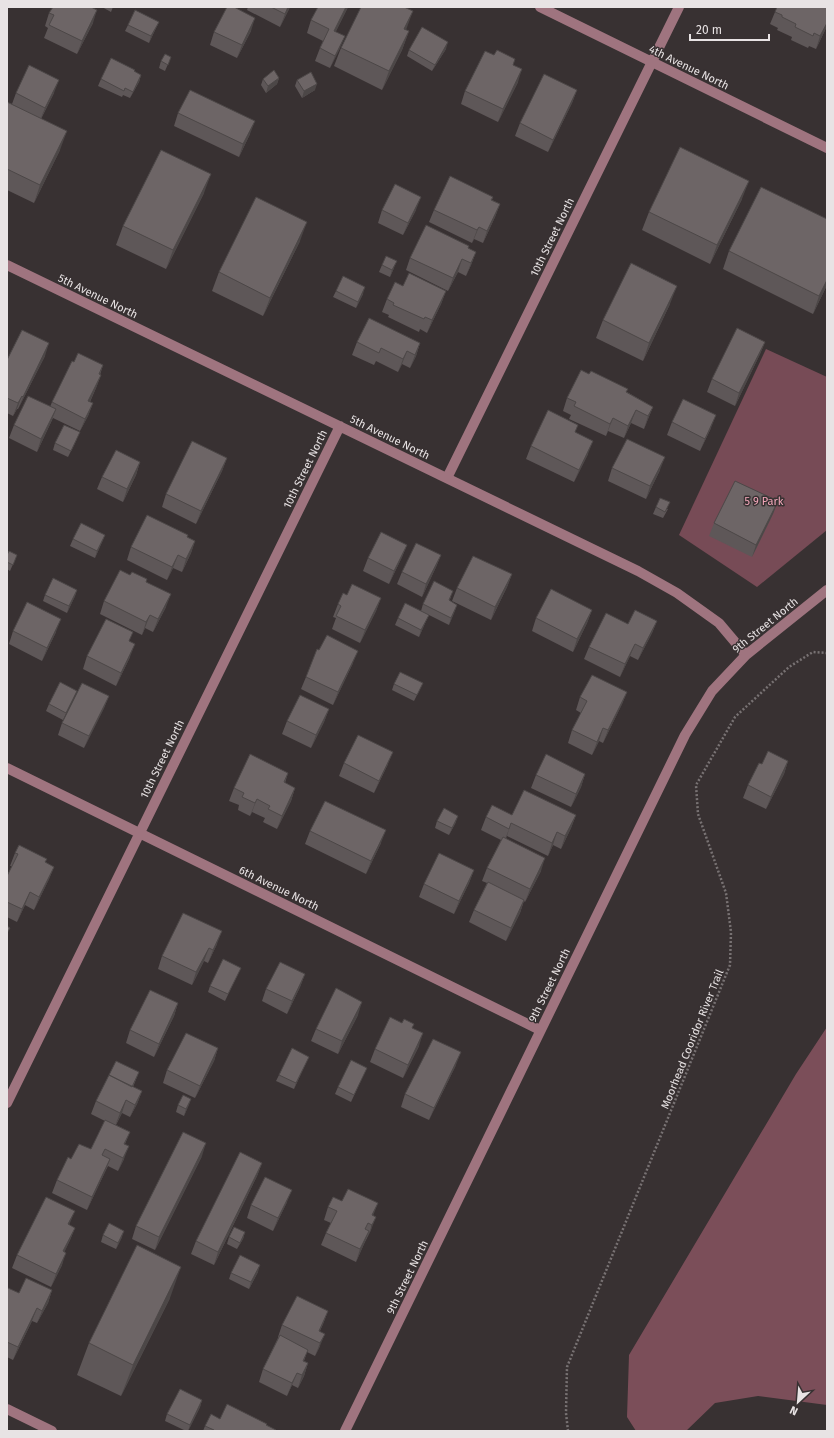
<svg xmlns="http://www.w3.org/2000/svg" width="834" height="1438" viewBox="0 0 834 1438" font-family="'Fira Sans',sans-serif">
<rect width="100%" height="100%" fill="#383132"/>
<path fill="#774b56" d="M766,349L827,377V530L757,587L679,535Z"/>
<path fill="#7b4e59" d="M827,1027V1405L758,1396L715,1403L686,1431H636L627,1417L629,1355L796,1074Z"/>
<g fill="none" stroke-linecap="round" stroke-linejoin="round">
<path stroke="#787273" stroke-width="2.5" stroke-dasharray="2 2" stroke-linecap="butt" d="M568,1431L566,1413L567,1367L730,965L731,932L726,893L698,814L696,785L735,717L789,667L813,652L827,653"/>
<path stroke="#9f747f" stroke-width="10" d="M540,7L827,148
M7,265L638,571L677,593L719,623L746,655
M447,478L679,7
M7,768L540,1030
M7,1103L340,426
M7,1409L52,1431
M345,1431L685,735L712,691L746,655L827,590"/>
</g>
<path fill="#5e5758" d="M102,7H113L111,12Z
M248,7H290L280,27L247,10Z
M318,7H348L336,31L340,48L330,68L315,61L320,48L323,41L307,33L311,20Z
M827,7V26L816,49L809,46L808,48L791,40L792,37L777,30L778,28L770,24L775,12Z
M49,13L93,23L77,54L44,38L48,28L45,26Z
M159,22L156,28L149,43L125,31L128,25Z
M406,30L409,31L402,50L382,90L334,66L341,48Z
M251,31L237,58L210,45L214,32Z
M446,49L432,71L407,56L409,50Z
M171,57L165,71L159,68L161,61Z
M513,65L518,82L498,122L461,104L465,91Z
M134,72L141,75L139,82L130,98L123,95L122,97L98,86L101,79Z
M279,78L277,84L266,93L261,85L263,79Z
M297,80L315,90L302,98L295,86Z
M577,90L572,103L548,152L515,136L520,123Z
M16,93H54L41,119L60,150L34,203L7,190V102L12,104Z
M178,113L250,134L239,157L174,126Z
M204,193L166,269L116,245L123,226Z
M493,197L492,200L500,204L495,217L483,243L474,239L472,243L429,222L434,210Z
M742,199L710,264L642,230L649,212Z
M382,210H416L403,235L378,223Z
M300,241L263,316L212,291L219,272Z
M468,249L476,252L471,265L466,276L458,272L448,291L406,270L410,258Z
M729,251L827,285L813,314L723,269Z
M382,265L394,268L390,277L379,272Z
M403,286L446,291L441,304L427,333L420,329L419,332L388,317L389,315L382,312L387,299Z
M336,291L363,294L356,308L333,297Z
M670,304L643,361L596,338L603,320Z
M357,342L420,343L416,356L410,368L402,364L398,372L376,361L374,365L352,355Z
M765,342L760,354L735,406L707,392L712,379Z
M45,356L18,409H17L13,416L7,413V360Z
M74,362L103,365L100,375H101L96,388L90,402L93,403L88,416L80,431L53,418L37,452L9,438L14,425L50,407L52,402Z
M627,392L653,407L648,419L644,429L631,423L624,438L608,431L606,436L569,419L571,415L563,411L567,398Z
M672,422L711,428L700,451L667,435Z
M575,432L588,454L574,482L526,459L531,446Z
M77,439L68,457L53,450L55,443Z
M227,458L222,471L196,524L162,507L166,494Z
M140,462L136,475L123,502L97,489L102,477Z
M612,468L660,470L646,499L608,481Z
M778,501L773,514L752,557L709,536L714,523Z
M656,507L668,509L663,518L653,514Z
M105,535L102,542L95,558L70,546L73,539Z
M187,537L195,541L191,553L182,572L173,568L167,580L127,560L131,547Z
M407,545L402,557L389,584L363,571L368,558Z
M7,555H17L10,571L7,569Z
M441,555L436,567L422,597L397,584L402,572Z
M512,574L507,587L491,620L452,601L457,588Z
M146,582L166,607L153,632L145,628L142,635L100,614L104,601Z
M77,590L75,596L67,613L43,601L45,595Z
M347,595L381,598L376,611L360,643L332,629L336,618L333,617L338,604Z
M451,597L449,601L457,605L449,625L429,615L426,621L419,637L395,625L398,618L421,611L423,604Z
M592,610L587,623L573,652L532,631L536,618Z
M657,621L652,633L638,660L630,656L620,677L584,659L589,647L628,624Z
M13,631L56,632L42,661L9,644Z
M130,642V657L116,686L83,669L87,656Z
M353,663L333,705L301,689L306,677Z
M394,684L420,689L414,701L392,690Z
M627,692L622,704L603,743L599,741L592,755L568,743L572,730L581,713L576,710L580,697Z
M109,696L104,708L84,748L58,735L62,723Z
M74,697L63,720L46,711L49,704Z
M329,709L324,722L311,748L282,734L287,721Z
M788,761L784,774L766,809L743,798L748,785L762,764Z
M344,763L388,764L374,793L339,776Z
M288,773L285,783L295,788L291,801L277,829L263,822L265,818L252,812L250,816L238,810L239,805L229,801L234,788Z
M585,774L581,787L571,807L531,788L536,775Z
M512,815H576L571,828L561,849L553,845L548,856L507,836L506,838L541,871L525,902L524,901L520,913L506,941L469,922L474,910L487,883L482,881L487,868L501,840L481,830L486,817Z
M437,821L456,822L449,835L435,828Z
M310,831L381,843L366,874L305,844Z
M15,853L45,862L54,867L49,879L34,910L25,905L17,922L7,917V876L12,866H10Z
M474,870L469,883L454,914L419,897L424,884Z
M217,944L208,963L204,961L192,985L158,969L162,956Z
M238,974L225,1001L208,992L210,986Z
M305,974L300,987L287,1014L262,1001L266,989Z
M178,1003L174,1016L154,1057L126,1043L130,1030Z
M358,1015L338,1054L311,1041L316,1029Z
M412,1028L419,1046L403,1078L370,1062L375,1049Z
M218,1048L214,1061L195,1098L163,1083L167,1070Z
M306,1063L294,1089L276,1081L279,1075Z
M456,1065L429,1120L401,1107L405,1094Z
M367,1068L364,1074L351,1102L335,1094L338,1087Z
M139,1072L133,1087L142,1091L137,1104L130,1117L122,1113L116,1125L130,1132L125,1144L124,1159L118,1171L108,1166L105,1172L87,1210L52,1193L57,1180L71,1159L91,1149L105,1121L91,1114L96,1101Z
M191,1099L184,1116L176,1112L178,1105Z
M202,1156L155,1250L132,1239L136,1226Z
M262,1163L257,1176L214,1265L191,1254L196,1241Z
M287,1202L273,1231L247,1218L251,1205Z
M328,1207L373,1216L371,1230L364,1244L356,1262L321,1245L326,1233L331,1223L324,1220Z
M69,1225L75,1228L70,1240L64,1252L62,1265L51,1287L12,1268L17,1255Z
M245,1232L243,1239L237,1249L227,1244L229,1237Z
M103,1235L122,1237L116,1249L101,1242Z
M258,1272L249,1289L229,1279L231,1273Z
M7,1289L19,1293L52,1290L48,1303L37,1323L32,1321L13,1360L7,1357Z
M170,1298L121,1396L77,1375L89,1343Z
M328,1311L323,1324L320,1331V1346L315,1356L307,1352L304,1361L308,1363L304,1376L298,1388L292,1385L287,1396L259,1382L263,1369L278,1338V1337L282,1325Z
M202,1400L200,1407L188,1431H186L165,1421L167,1414Z
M220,1419L267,1425L276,1431H203L205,1426Z"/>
<path fill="#4c4747" d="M288,7H290L280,27L285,14Z
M346,7H348L330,43L334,31Z
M97,10L93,23L77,54L82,41Z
M413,11L406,30L404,29Z
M255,18L251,31L237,58L242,45Z
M159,22L156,28L149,43L151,36Z
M827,23V26L816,49L820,36Z
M409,31L402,50L382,90L389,71Z
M345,36L340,48L330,68L335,56Z
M448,42L446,49L432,71L435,65Z
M522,69L518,82L498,122L503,109Z
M141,75L139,82L130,98L133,92Z
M279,78L277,84L266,93L268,86Z
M59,80L54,93L40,120L45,108Z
M317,84L315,90L302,98L304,91Z
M577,90L572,103L548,152L553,140Z
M255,121L250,134L239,157L243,144Z
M67,131L60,150L34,203L40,185Z
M211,174L204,193L166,269L173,250Z
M749,181L742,199L710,264L717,245Z
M421,197L416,210L403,235L408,223Z
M500,204L495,217L483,243L487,231Z
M307,222L300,241L263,316L270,298Z
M479,227L474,239L472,243L477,230Z
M476,252L471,265L466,276L471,263Z
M462,259L458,272L448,291L453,278Z
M397,261L394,268L390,277L392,270Z
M827,280V285L813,314L819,296Z
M677,286L670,304L643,361L649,343Z
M365,287L363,294L356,308L358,302Z
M446,291L441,304L427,333L432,320Z
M765,342L760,354L735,406L739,393Z
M49,343L45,356L18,409L23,397Z
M420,343L416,356L410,368L415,355Z
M407,351L402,364L398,372L403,359Z
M101,375L96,388L84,414L88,401Z
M22,396L17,409L13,416L18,403Z
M93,403L88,416L80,431L85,419Z
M653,407L648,419L644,429L648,416Z
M56,409L51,422L37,452L41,439Z
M636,410L631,423L624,438L628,426Z
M716,415L711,428L700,451L705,439Z
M613,418L608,431L606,436L610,424Z
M593,441L588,454L574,482L579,470Z
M665,457L660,470L646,499L650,486Z
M227,458L222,471L196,524L201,511Z
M140,462L136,475L123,502L127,489Z
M778,501L773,514L752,557L756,545Z
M105,535L102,542L95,558L97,551Z
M195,541L191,553L182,572L186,559Z
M407,545L402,557L389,584L394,571Z
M178,555L173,568L167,580L172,567Z
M441,555L436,567L422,597L426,584Z
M512,574L507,587L491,620L495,607Z
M77,590L75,596L67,613L69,606Z
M171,594L166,607L153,632L158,619Z
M381,598L376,611L360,643L365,630Z
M457,605L455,611L449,625L451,618Z
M592,610L587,623L573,652L577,639Z
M150,615L145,628L142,635L146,622Z
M429,615L426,621L419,637L421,630Z
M61,619L56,632L42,661L47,648Z
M657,621L652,633L638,660L643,648Z
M135,644L130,657L116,686L121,673Z
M635,644L630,656L620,677L625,664Z
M358,651L353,663L333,705L338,692Z
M627,692L622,704L603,743L608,730Z
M109,696L104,708L84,748L89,736Z
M329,709L324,722L311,748L316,735Z
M603,728L599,741L592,755L597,742Z
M393,752L388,764L374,793L379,781Z
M788,761L784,774L766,809L771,797Z
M585,774L581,787L571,807L576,794Z
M295,788L291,801L277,829L282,816Z
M257,799L252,812L250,816L255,803Z
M576,815L571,828L561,849L565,836Z
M458,816L456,822L449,835L452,828Z
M511,823L507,836L504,842L509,829Z
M386,830L381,843L366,874L371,861Z
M557,832L553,845L548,856L552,843Z
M545,858L541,871L525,902L530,889Z
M54,867L49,879L34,910L39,897Z
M474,870L469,883L454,914L459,901Z
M30,892L25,905L17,922L22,909Z
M524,900L520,913L506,941L511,928Z
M222,931L217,944L208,963L213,950Z
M209,948L204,961L192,985L196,972Z
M305,974L300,987L287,1014L292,1001Z
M362,1002L358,1015L338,1054L342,1041Z
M178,1003L174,1016L154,1057L159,1044Z
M423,1033L419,1046L403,1078L408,1065Z
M218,1048L214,1061L195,1098L200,1086Z
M461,1052L456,1065L429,1120L434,1108Z
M309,1057L306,1063L294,1089L296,1083Z
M142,1091L137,1104L130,1117L135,1105Z
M191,1099L189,1105L184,1116L186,1109Z
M126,1100L122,1113L115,1126L120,1113Z
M206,1143L202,1156L155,1250L159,1237Z
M129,1146L124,1159L118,1171L123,1158Z
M110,1159L105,1172L87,1210L92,1197Z
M262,1163L257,1176L214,1265L218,1252Z
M292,1190L287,1202L273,1231L278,1218Z
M378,1203L373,1216L372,1215Z
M75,1211L70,1223L63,1237L68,1224Z
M376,1217L371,1230L367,1238L372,1225Z
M75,1228L70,1240L59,1264L63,1251Z
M124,1231L122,1237L116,1249L118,1243Z
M369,1231L364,1244L356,1262L360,1249Z
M245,1232L243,1239L237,1249L240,1243Z
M66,1253L62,1265L51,1287L56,1274Z
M260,1265L258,1272L249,1289L251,1282Z
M181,1267L170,1298L121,1396L133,1365Z
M52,1290L48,1303L37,1323L42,1311Z
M37,1308L32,1321L13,1360L18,1347Z
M328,1311L323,1324L315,1341L319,1331Z
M325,1334L320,1346L315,1356L320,1343Z
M308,1363L304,1376L298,1388L302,1375Z
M297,1373L292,1385L287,1396L292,1383Z
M202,1400L200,1407L188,1431L190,1425Z"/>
<path fill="#6d6566" stroke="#4c4747" d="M53,7H91L97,10L82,41L49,25L54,15L49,13Z
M227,7H234L255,18L242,45L214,32Z
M271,7H288L285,14Z
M318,7H346L334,31L345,36L335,56L320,48L329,29L311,20Z
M361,7H404L413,11L404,29L409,31L389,71L341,48Z
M777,7H827V23L820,36L814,33L813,36L795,27L796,24L782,17V15L775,12Z
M135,10L159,22L151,36L128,25Z
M422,27L448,42L435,65L409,50Z
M497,50L515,59L513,65L522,69L503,109L465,91L485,51L494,55Z
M165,54L171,57L168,65L161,61Z
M111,58L135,70L134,71L141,75L133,92L125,88L124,91L101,79Z
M29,65L59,80L45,108L16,93Z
M274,70L279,78L268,86L263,79Z
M311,72L317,84L304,91L297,80Z
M544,74L577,90L553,140L520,123Z
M190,90L255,121L243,144L178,113Z
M7,102L67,131L40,185L7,169Z
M680,147L749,181L717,245L649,212Z
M161,150L211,174L173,250L123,226Z
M450,176L493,197L491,200L500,204L487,231L479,227L477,230L434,210Z
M395,184L421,197L408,223L382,210Z
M761,187L827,219V280L819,296L729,251Z
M256,197L307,222L270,298L219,272Z
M426,225L469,246L468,248L476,252L471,263L462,259L453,278L410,258Z
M386,256L397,261L392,270L382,265Z
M631,263L677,286L649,343L603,320Z
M409,273L446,291L432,320L425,317L424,319L393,305L394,303L387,299L395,282L403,286Z
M343,276L365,287L358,302L336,291Z
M369,318L420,343L415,355L407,351L403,359L381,348L379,353L357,342Z
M737,328L765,342L739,393L712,379Z
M22,330L49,343L23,397L22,396L18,403L7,398V360Z
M78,353L103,365L99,374L101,375L88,401L93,403L85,419L52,402L72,361L74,362Z
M581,370L589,374L591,371L628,389L626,392L653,407L648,416L636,410L628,426L613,418L610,424L574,406L576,402L567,398Z
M28,396L56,409L41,439L14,425Z
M683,399L716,415L705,439L672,422Z
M548,410L578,425L575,432L593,441L579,470L531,446Z
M64,425L80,432L71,451L55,443Z
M627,439L665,457L650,486L612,468Z
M192,441L227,458L201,511L166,494Z
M116,450L140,462L127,489L102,477Z
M735,481L778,501L756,545L714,523Z
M660,498L670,502L665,512L656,507Z
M147,515L188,535L187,537L195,541L186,559L178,555L172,567L131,547Z
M81,523L105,535L97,551L73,539Z
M381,532L407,545L394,571L368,558Z
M416,543L441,555L426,584L402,572Z
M9,551L17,555L13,565L7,562V555Z
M473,556L512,574L495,607L457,588Z
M120,570L130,575L132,572L147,579L146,582L171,594L158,619L150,615L146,622L104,601Z
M53,578L77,590L69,606L45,595Z
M434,581L453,591L449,600L457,605L451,618L423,604Z
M352,584L381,598L365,630L336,616L341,606L338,604L343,593L347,595Z
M551,589L592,610L577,639L536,618Z
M27,602L61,619L47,648L13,631Z
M405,603L429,615L421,630L398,618Z
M635,610L657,621L643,648L635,644L625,664L589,647L606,613L628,624Z
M106,619L133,632L129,641L135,644L121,673L87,656Z
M327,635L358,651L338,692L306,677L317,649L319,650Z
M400,672L423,683L417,695L394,684Z
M592,675L627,692L608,730L603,728L597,742L572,730L587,701L580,697Z
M60,682L77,691L66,713L49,704Z
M82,683L109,696L89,736L62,723Z
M300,695L329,709L316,735L287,721Z
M358,735L393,752L379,781L344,763Z
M768,751L788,761L771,797L748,785L759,763L762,764Z
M250,754L288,773L284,782L295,788L282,816L268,809L270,806L257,799L255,803L242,797L244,793L234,788Z
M546,754L585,774L576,794L536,775Z
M524,790L576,815L565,836L557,832L552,843L511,823L509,829L486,817L492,805L512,815Z
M325,801L386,830L371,861L310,831Z
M444,808L458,816L452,828L437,821Z
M503,837L545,858L530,889L487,868Z
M19,845L47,859L45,862L54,867L39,897L30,892L22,909L7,902V876L18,854L15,853Z
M439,853L474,870L459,901L424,884Z
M488,882L524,900L511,928L474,910Z
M183,913L222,931L213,950L209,948L196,972L162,956Z
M7,926L10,928L7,933Z
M223,959L241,968L228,994L210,986Z
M280,962L305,974L292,1001L266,989Z
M336,988L362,1002L342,1041L316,1029Z
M150,990L178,1003L159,1044L130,1030Z
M390,1017L402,1023L404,1019L414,1024L412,1028L423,1033L408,1065L375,1049Z
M186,1033L218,1048L200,1086L167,1070Z
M433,1039L461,1052L434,1108L405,1094Z
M292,1048L309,1057L296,1083L279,1075Z
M351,1060L367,1068L354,1095L338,1087Z
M116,1061L139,1072L132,1087L109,1075Z
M109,1075L142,1091L135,1105L126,1100L120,1113L96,1101Z
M183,1095L191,1099L186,1109L178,1105Z
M105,1120L130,1132L124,1144L129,1146L123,1158L105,1149L102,1155L110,1159L92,1197L57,1180L68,1157L71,1159L79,1144L91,1149Z
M183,1132L206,1143L159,1237L136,1226Z
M240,1152L262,1163L218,1252L196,1241Z
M265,1177L292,1190L278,1218L251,1205Z
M348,1189L378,1203L372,1215L376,1217L372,1225L368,1223L365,1229L369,1231L360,1249L326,1233L337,1211L328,1207L333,1197L342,1201Z
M46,1197L75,1211L68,1224L75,1228L63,1251L66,1253L56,1274L17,1255Z
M109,1223L124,1231L118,1243L103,1235Z
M234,1227L245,1232L240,1243L229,1237Z
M137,1245L181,1267L133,1365L89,1343Z
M240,1255L260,1265L251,1282L231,1273Z
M26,1278L52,1290L42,1311L37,1308L18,1347L7,1342V1289L8,1288L19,1293Z
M297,1296L328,1311L319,1331L325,1334L320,1343L282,1325Z
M280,1335L308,1350L303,1361L308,1363L302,1375L297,1373L292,1383L263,1369Z
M180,1389L202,1400L190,1425L167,1414Z
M227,1404L267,1424L266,1425L276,1430V1431H214V1430L205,1426L211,1414L220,1419Z"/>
<g text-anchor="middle" stroke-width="3" stroke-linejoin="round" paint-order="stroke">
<g font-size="11" fill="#e8e3e4" stroke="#383132">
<text transform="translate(689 67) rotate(26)" y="4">4th Avenue North</text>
<text transform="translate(552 237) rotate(-64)" y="4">10th Street North</text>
<text transform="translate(98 296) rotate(26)" y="4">5th Avenue North</text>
<text transform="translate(390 437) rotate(26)" y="4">5th Avenue North</text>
<text transform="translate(305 469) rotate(-64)" y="4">10th Street North</text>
<text transform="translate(765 625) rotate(-39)" y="4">9th Street North</text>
<text transform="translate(162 759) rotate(-64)" y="4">10th Street North</text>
<text transform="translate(279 888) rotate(26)" y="4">6th Avenue North</text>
<text transform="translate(549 985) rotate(-64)" y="4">9th Street North</text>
<text transform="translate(692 1039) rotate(-68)" y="4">Moorhead Cooridor River Trail</text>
<text transform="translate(407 1277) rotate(-64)" y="4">9th Street North</text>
</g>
<g font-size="11" fill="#f3a7ba" stroke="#383132">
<text x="764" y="505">5 9 Park</text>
</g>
</g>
<rect width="834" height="1438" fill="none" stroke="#e8e3e4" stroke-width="16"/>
<g transform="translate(798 1402) rotate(206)" stroke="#383132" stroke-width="3" paint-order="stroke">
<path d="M0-3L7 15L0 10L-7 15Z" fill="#e8e3e4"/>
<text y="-6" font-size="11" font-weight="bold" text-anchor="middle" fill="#e8e3e4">N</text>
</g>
<path d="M690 34v6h79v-6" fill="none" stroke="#e8e3e4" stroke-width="2"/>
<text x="696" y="34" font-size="12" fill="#e8e3e4" stroke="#383132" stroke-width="3" paint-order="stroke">20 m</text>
</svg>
